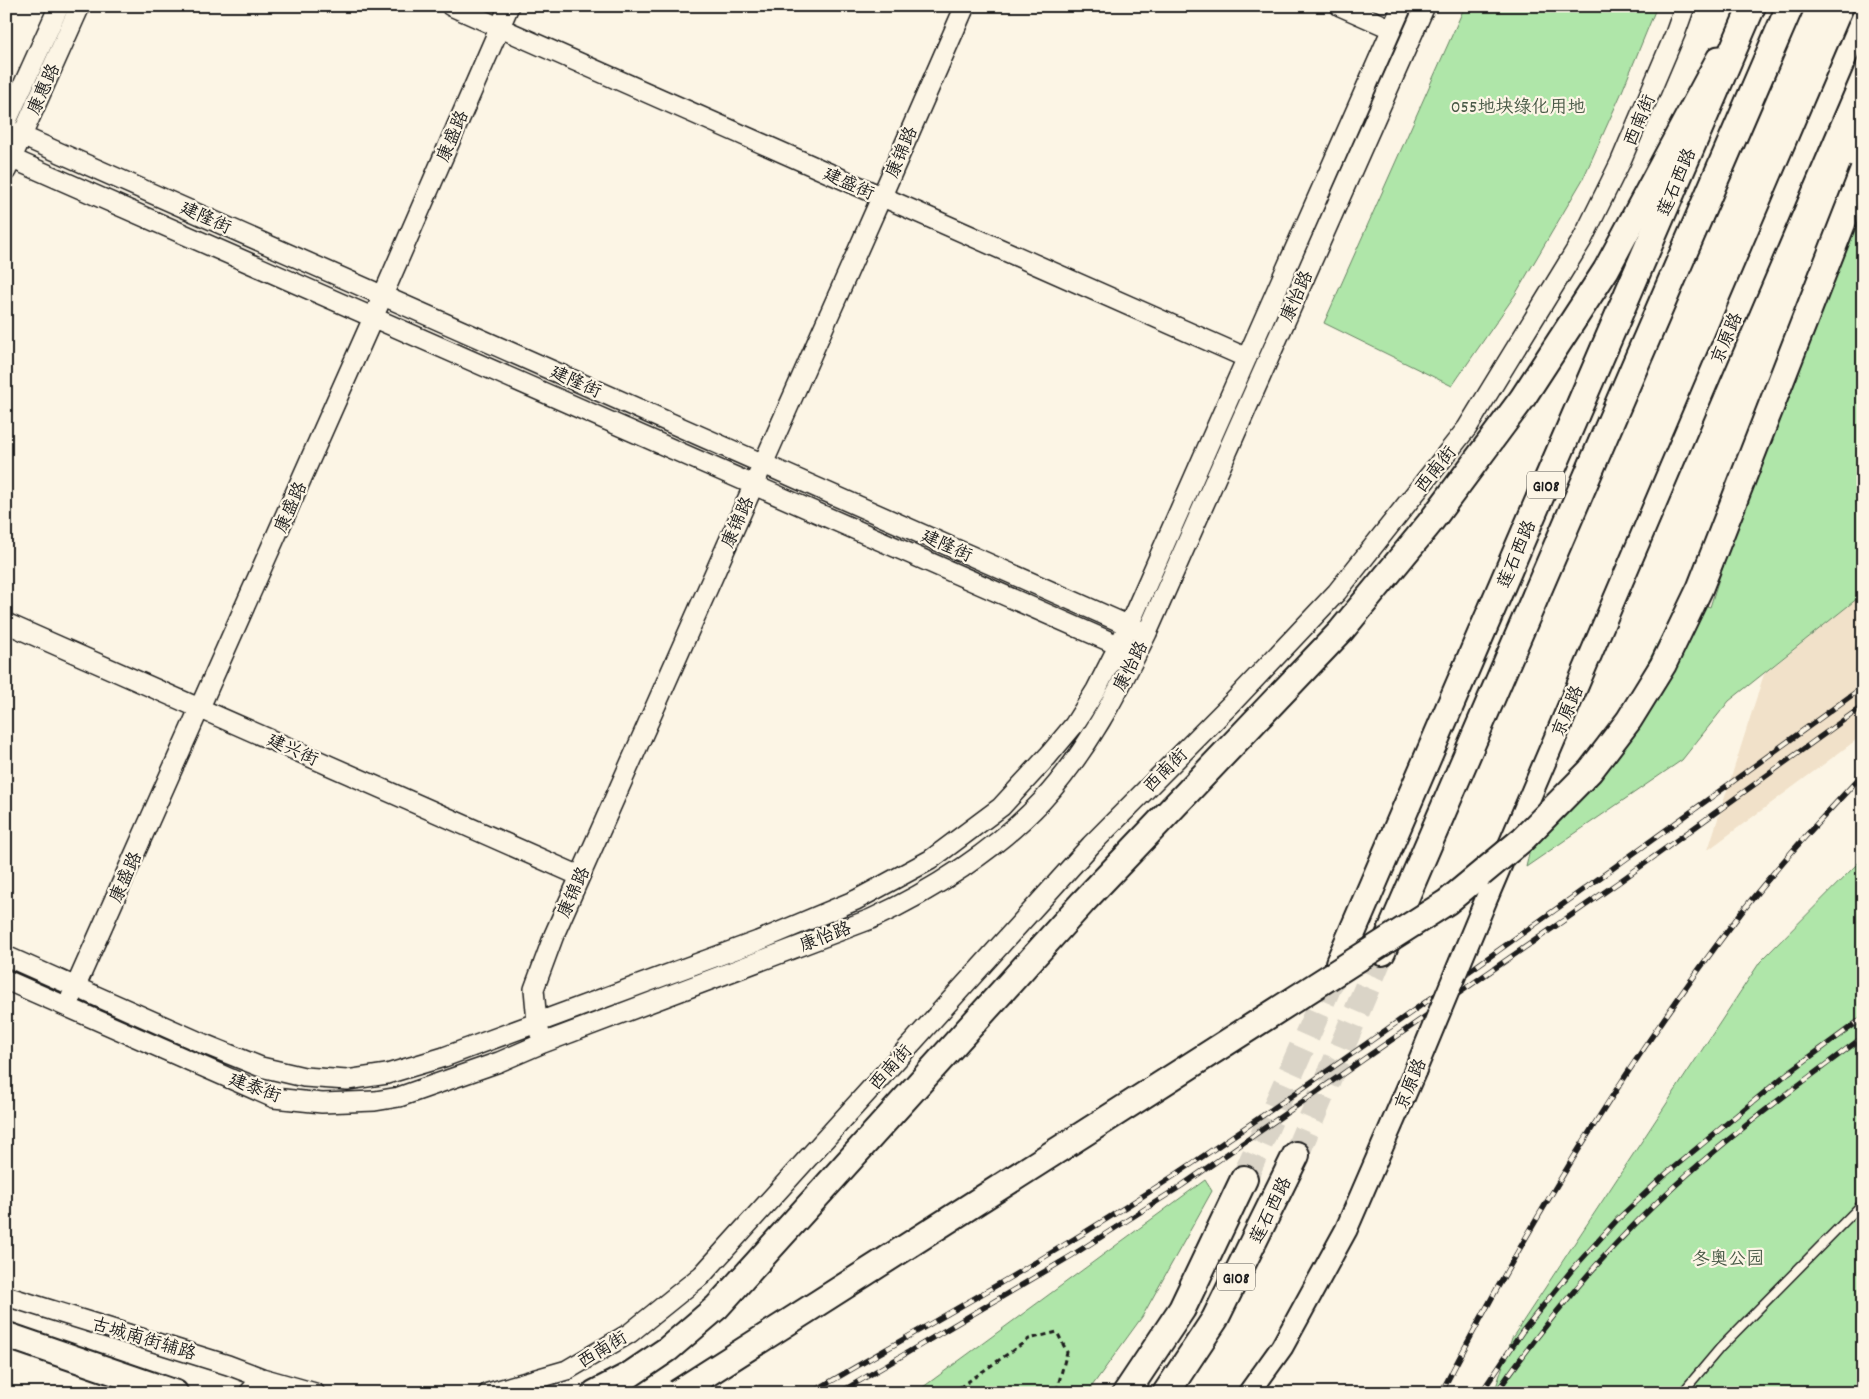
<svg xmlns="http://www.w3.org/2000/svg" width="1869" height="1399" viewBox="0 0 1869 1399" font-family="Dekko,'LXGW WenKai TC',sans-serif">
<rect width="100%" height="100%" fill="#fcf5e5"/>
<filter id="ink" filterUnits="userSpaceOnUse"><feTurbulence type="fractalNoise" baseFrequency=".02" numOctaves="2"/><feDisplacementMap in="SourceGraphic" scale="10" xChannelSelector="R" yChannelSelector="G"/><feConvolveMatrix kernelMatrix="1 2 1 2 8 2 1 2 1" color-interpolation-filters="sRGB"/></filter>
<g filter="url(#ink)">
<path fill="#f1e1c9" d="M1863,594V735L1708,850L1764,674Z"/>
<path fill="#afe6a9" stroke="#668162" d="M1465,6H1657L1621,94L1583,179L1515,295L1452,386L1324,323Z
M1863,159V594L1729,701L1682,760L1526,867L1540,807L1622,714L1682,595L1710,607L1820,262Z
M1863,858V1393H1494L1512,1338L1760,962Z
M1205,1180L1212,1191L1142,1317L1087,1393H915Z"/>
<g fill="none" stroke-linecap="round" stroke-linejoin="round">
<path stroke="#dad4c7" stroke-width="26" stroke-dasharray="26 13" stroke-linecap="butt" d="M1296,1155L1380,957
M1244,1179L1339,963"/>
<defs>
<path id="service" d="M1682,1393L1720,1348L1863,1203"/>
<path id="tertiary" d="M451,6L1247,358
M1340,6L1392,29
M6,123L59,6
M6,129L1141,631
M6,156L1129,650
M6,171L80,6
M6,623L580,876
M6,956L204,1044L261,1067L304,1077L347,1080L387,1074L444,1057L758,941L856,900L930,860L1001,807L1048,756L1074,725L1096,690L1129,625L1402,6
M6,980L274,1098L322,1103L375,1101L399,1097L499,1062L543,1043L871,919C932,891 996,850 1042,801C1087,752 1118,692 1147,633L1425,6
M71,997L373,318L509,6
M540,1034L537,1022L534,989L554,935L881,198L965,6
M6,1296L228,1365L262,1378L315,1393
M249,1393L262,1378
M488,1393L567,1370L630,1333L702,1275L1091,845L1233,702L1337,592L1467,428L1582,240L1620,163L1675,34L1685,6"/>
<path id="secondary" d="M1488,895L1863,17
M1249,1393L1282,1347L1346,1230L1415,1071"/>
<path id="primary" d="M6,1335L175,1393
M595,1393L628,1376L668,1349L717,1307L1083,902L1341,631L1429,524L1522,399L1606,270L1719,59"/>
<path id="trunk" d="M1382,952L1790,6
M1339,963L1752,6
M1126,1393L1182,1309L1244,1179
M1166,1393L1215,1319L1296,1155"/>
</defs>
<use href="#service" stroke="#1c1c1c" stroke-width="11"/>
<use href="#tertiary" stroke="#1c1c1c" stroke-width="22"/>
<use href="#secondary" stroke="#1c1c1c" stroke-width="25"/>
<use href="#primary" stroke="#1c1c1c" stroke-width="29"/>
<use href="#trunk" stroke="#1c1c1c" stroke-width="30"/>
<path stroke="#1c1c1c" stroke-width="3" stroke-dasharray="5 4" stroke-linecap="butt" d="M952,1393L1029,1339L1057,1332L1067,1352L1056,1393"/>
<use href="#service" stroke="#fcf5e5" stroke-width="8"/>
<use href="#tertiary" stroke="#fcf5e5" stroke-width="19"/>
<use href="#secondary" stroke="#fcf5e5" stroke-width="21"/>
<use href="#primary" stroke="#fcf5e5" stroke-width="25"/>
<use href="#trunk" stroke="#fcf5e5" stroke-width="26"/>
<defs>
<path id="rail" d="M811,1393C939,1318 1070,1246 1193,1163C1420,1010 1641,848 1863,687
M839,1393L1071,1256L1181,1186L1619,882L1863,706
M1441,1393C1528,1225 1626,1063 1741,913C1779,864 1821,819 1863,774
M1481,1393L1522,1332L1571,1271L1617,1220L1667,1173L1788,1073L1863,1018
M1496,1393C1540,1330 1586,1273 1640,1219C1708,1151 1786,1094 1863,1037"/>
</defs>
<use href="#rail" stroke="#1c1c1c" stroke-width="5.5"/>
<use href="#rail" stroke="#fcf5e5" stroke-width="4" stroke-dasharray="11" stroke-linecap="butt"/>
<defs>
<path id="secondary-bridge" d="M1415,1071L1488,895"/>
<path id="primary-bridge" d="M677,1393L1447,902L1523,839L1590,771L1629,720L1663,665L1700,588L1863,171"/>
</defs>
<use href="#secondary-bridge" stroke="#1c1c1c" stroke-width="25" stroke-linecap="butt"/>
<use href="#primary-bridge" stroke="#1c1c1c" stroke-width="29" stroke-linecap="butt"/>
<use href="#secondary-bridge" stroke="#fcf5e5" stroke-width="21"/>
<use href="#primary-bridge" stroke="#fcf5e5" stroke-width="25"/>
</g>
</g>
<g text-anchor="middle" stroke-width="4.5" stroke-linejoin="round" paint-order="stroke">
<g fill="#fcf5e5" stroke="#5f5d58" stroke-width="1">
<rect x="1527" y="471.5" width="38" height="27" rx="4"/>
<rect x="1217" y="1263.5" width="38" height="27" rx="4"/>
</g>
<g font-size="16" font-weight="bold" fill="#1c1c1c">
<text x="1546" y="491">G108</text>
<text x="1236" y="1283">G108</text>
</g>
<g font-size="18" fill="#1c1c1c" stroke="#fcf5e5">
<text transform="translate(43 89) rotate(-66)" y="6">康惠路</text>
<text transform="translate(1639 120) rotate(-67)" y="6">西南街</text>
<text transform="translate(452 136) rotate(-67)" y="6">康盛路</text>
<text transform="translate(901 152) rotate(-67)" y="6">康锦路</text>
<text transform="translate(1676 182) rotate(-67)" y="6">莲石西路</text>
<text transform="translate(849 183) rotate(24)" y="6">建盛街</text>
<text transform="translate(206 217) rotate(24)" y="6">建隆街</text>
<text transform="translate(1296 296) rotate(-66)" y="6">康怡路</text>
<text transform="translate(1726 338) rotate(-67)" y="6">京原路</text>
<text transform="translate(576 381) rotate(24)" y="6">建隆街</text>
<text transform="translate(1435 469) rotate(-51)" y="6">西南街</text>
<text transform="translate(290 507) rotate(-66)" y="6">康盛路</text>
<text transform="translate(737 522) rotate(-66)" y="6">康锦路</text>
<text transform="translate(947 545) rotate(24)" y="6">建隆街</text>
<text transform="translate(1516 554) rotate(-67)" y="6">莲石西路</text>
<text transform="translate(1130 666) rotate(-63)" y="6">康怡路</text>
<text transform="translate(1567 711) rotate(-67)" y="6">京原路</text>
<text transform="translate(293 749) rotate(24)" y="6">建兴街</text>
<text transform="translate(1165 770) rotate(-45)" y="6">西南街</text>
<text transform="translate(125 877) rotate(-66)" y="6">康盛路</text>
<text transform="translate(573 892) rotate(-66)" y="6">康锦路</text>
<text transform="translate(825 936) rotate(-21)" y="6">康怡路</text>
<text transform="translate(890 1067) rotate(-48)" y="6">西南街</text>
<text transform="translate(1410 1084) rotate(-67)" y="6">京原路</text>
<text transform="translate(255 1087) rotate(20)" y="6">建泰街</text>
<text transform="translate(1270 1210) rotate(-64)" y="6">莲石西路</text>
<text transform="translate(144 1338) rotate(17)" y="6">古城南街辅路</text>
<text transform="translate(602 1349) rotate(-31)" y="6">西南街</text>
</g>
<g font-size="18" fill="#485946" stroke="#fcf5e5">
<text x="1518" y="112">055地块绿化用地</text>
<text x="1728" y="1264">冬奥公园</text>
</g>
</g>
<rect width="1869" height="1399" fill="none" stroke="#fcf5e5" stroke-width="25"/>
<rect x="12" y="12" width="1844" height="1374" fill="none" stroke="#1c1c1c" stroke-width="2" filter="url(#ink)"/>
</svg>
